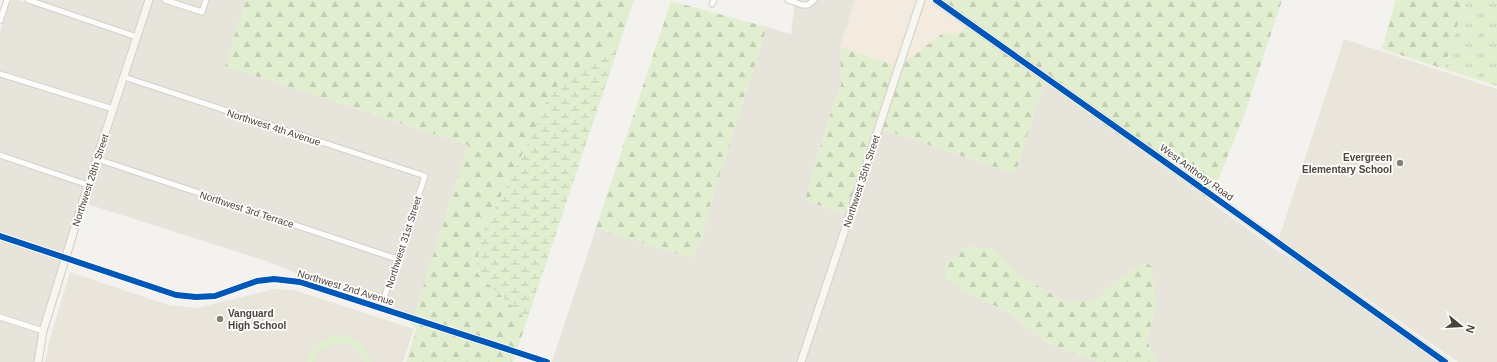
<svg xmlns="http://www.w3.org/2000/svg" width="1497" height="362" viewBox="0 0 1497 362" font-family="Arial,sans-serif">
<defs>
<pattern id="grass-tufts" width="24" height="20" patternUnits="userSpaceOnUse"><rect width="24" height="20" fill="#e1eecf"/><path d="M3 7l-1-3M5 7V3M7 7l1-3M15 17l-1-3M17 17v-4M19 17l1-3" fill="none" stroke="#c3cdb2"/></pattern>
<pattern id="forest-firs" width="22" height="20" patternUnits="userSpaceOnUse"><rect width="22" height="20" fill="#e1eecf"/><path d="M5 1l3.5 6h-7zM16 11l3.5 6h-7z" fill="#c3cdb2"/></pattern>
<pattern id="wetland-marsh" width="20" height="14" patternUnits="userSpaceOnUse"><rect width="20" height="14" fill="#e1eecf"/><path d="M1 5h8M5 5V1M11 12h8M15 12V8" fill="none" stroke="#c3cdb2"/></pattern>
</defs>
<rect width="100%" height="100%" fill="#f4f2ee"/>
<path fill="#e7e4dc" d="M10,0H19L133,39L111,105L0,71V32Z
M37,0H145L135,33Z
M152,0H246L225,66L468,145L413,319L266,261L87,204L44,344L46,332L91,186Z
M790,0H855L840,47L841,85L828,121L805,200L847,215L798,362H552L596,228L691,258L702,238L710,205L767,27L791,34L795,2Z
M0,77L109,110L86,182L0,152Z
M1044,82L1281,253L1292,258L1438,362H1157L1147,341L1156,304L1118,279L1094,301H1063L1017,274L994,249L968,247L946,263L969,293L1006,311L1029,329L1083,356L1099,362H805L882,129L1015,174Z
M0,158L84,187L41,327L0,314Z
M0,320L39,333L35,362H0Z"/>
<path fill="#f3ebdf" d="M855,0H918L896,66L840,47Z
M925,0H931L966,24L962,33L903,64Z"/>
<path fill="#eae5da" d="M1344,39L1497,89V362H1458L1279,238Z
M70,272L168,305L197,308L274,289L294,290L414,329L403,362H45L51,335Z"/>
<path fill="url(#grass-tufts)" d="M1465,0H1497V86L1444,69Z"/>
<path fill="url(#forest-firs)" d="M246,0H634L620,42L572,73L558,86L545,104L534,131L482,234L476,270L479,275L527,320L513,362H406L416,330L415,326L411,325L468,145L225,66Z
M941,0H1282L1246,110L1213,193Z
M1396,0H1465L1444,69L1382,49Z
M671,1L767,27L710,205L702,238L691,258L596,228Z
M966,24L1211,198L1210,201L1044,82L1015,174L882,129L903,64L943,33H962Z
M840,47L896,66L847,215L805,200L828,121L841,85Z
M968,247L994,249L1018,274L1063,301H1094L1118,279L1145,262L1152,267L1156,304L1147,341L1157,362H1099L1048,344L1006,311L969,293L946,279V263Z"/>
<path fill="url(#wetland-marsh)" d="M620,42L527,320L479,275L476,269L482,234L534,131L545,104L558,86L572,73Z"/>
<path fill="#e1eecf" d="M339,335C355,337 368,346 372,362H365C356,337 323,337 313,362H306C311,346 322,337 339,335Z"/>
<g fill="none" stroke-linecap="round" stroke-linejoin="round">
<defs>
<path id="street" d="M28,0L137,37
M165,0L202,12L206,0
M788,0L802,5H808L814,0
M712,4L714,0
M0,21L7,0
M0,74L113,109
M124,77L425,176L381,307
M0,155L88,185
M97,159L397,259
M0,236L176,295L196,297L215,296L257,281L274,279L300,282L547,362
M0,317L43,331"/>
<path id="secondary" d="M936,0L1151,152L1445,362
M38,362L43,331L88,185L149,0
M801,362L921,0"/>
</defs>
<use href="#street" stroke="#d2d0cb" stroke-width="7"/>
<use href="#secondary" stroke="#d3cfc5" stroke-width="9"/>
<use href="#street" stroke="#fdfdfc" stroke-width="5"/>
<use href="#secondary" stroke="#f7f6f1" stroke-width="7"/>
<defs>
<path id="cycleway" d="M936,0L1151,152L1445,362
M0,236L176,295L196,297L215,296L257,281L274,279L300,282L547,362"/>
</defs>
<use href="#cycleway" stroke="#fff" stroke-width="8"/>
<use href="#cycleway" stroke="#0057b8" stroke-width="6"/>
</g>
<g fill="#868178" stroke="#fff" stroke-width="1.5">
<circle cx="1400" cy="163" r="4"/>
<circle cx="220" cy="319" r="4"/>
</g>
<g text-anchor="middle" stroke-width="3.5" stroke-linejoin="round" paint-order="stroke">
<g font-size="10" fill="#4b4439" stroke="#fff">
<text transform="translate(274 127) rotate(18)" y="4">Northwest 4th Avenue</text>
<text transform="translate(1197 172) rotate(36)" y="4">West Anthony Road</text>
<text transform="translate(90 180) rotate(-72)" y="4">Northwest 28th Street</text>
<text transform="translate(861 181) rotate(-72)" y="4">Northwest 35th Street</text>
<text transform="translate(247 209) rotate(18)" y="4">Northwest 3rd Terrace</text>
<text transform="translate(403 242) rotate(-72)" y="4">Northwest 31st Street</text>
<text transform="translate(346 287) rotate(17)" y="4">Northwest 2nd Avenue</text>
</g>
<g font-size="10" font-weight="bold" fill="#4b4439" stroke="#fff" text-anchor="end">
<text x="1392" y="161">Evergreen<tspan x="1392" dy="12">Elementary School</tspan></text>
<text x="228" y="317" text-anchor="start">Vanguard<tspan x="228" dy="12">High School</tspan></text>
</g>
</g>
<g transform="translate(1461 326) rotate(108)" stroke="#ffffff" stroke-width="3" paint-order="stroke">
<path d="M0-3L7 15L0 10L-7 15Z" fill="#4b4439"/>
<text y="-6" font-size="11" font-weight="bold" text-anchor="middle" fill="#4b4439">N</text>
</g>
</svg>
